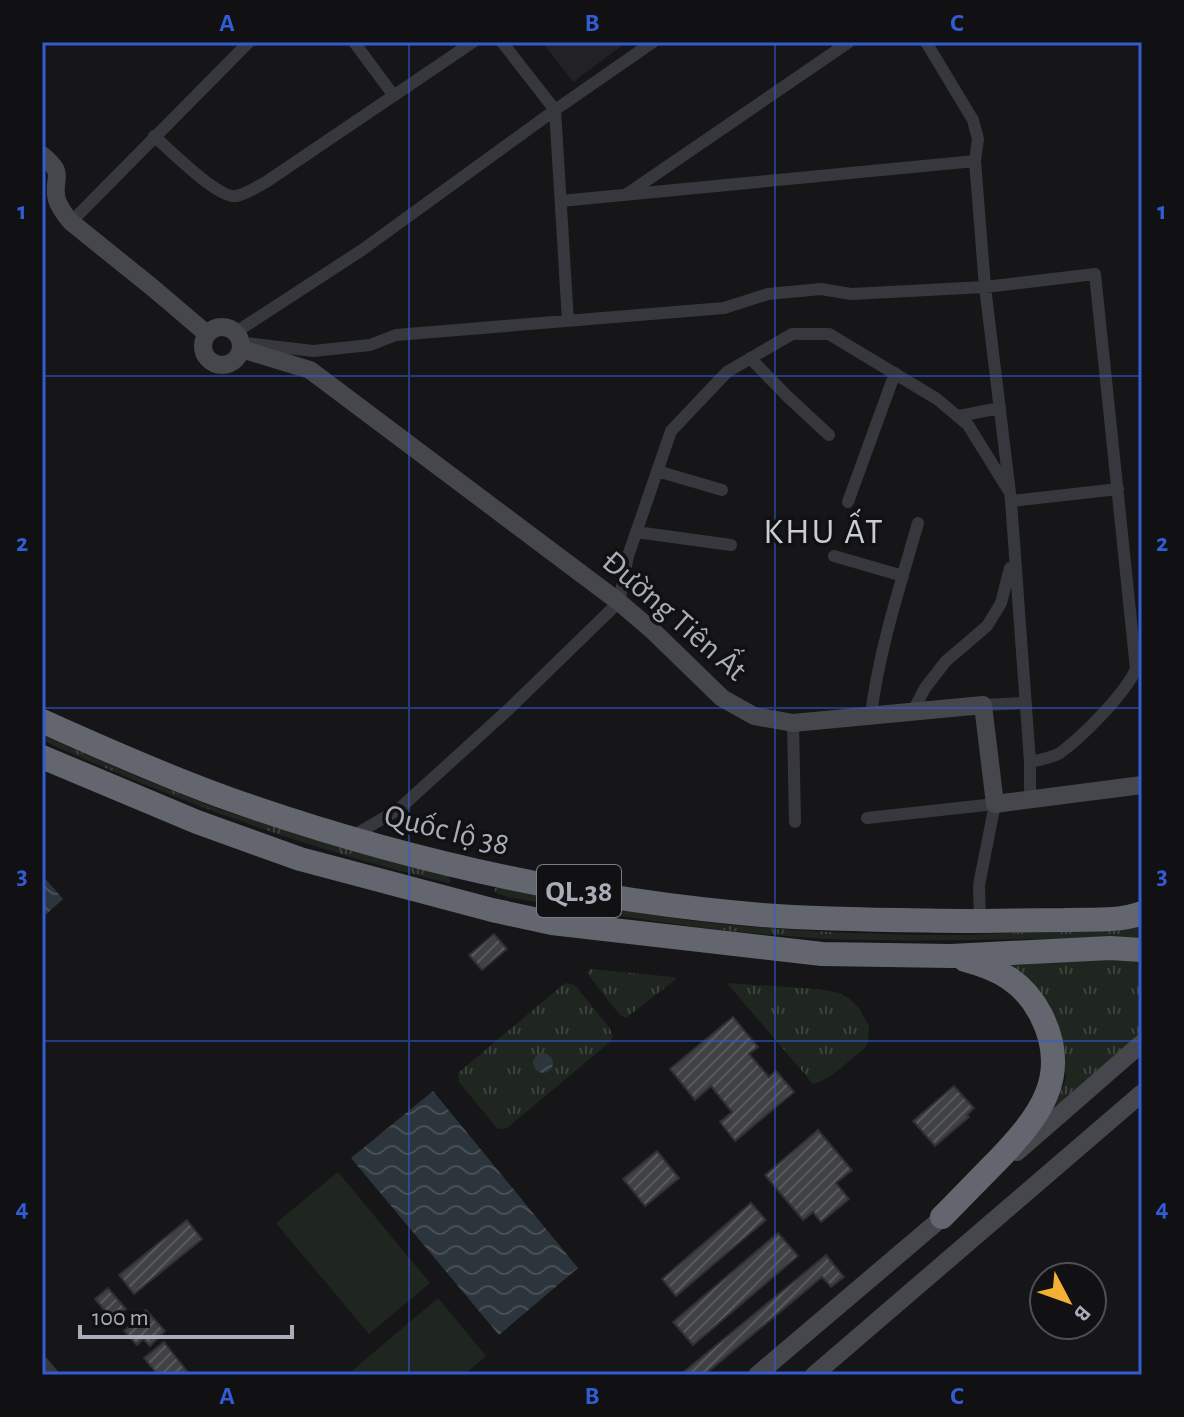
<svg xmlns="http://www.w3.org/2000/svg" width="1184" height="1417" viewBox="0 0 1184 1417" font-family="'Alegreya Sans',sans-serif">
<defs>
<pattern id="grass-tufts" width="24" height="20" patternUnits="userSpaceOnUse" patternTransform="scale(2)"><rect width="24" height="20" fill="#1e261f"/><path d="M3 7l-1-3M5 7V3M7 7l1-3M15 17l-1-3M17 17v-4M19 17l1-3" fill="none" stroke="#3c433d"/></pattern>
<pattern id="water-waves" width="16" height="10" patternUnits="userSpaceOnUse" patternTransform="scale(2)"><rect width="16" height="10" fill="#2c353c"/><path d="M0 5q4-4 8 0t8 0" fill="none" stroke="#485056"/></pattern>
<pattern id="building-hatch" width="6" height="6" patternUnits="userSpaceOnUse" patternTransform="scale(2)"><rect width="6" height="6" fill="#404145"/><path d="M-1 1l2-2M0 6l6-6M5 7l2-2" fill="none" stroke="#595a5e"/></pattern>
</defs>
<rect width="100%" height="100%" fill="#161618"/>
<path fill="#222225" d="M542,42H627L573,82Z"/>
<path fill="url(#grass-tufts)" d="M42,735L138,777L221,810L369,855L449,876L451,881L449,883C309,850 173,800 42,740Z
M498,886C575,902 652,918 731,925C805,932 880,935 955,935C1017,934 1080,928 1142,923V938C1039,937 936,943 832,939C723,934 615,916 508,897L496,893L494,889Z
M995,958H1142V1034L1052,1111L1066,1079L1064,1056Z
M591,969L673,977L676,979L626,1018L620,1015L590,977L587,972Z
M565,983L574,985L578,989L609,1027L613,1036L611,1041L507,1128L501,1129L497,1128L459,1082L458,1073Z
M727,983L818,989L840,993L850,999L859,1008L869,1026L868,1042L864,1049C849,1060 831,1080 813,1084Z"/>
<path fill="#1e261f" d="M338,1172L430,1283L369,1334L276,1223Z
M438,1298L486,1356L464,1375H355L352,1371Z"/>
<path fill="url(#water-waves)" d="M42,875L63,899L42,918Z
M533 1063a10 10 0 1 1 20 0a10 10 0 1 1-20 0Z
M433,1091L578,1268L499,1335L351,1158Z"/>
<path fill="url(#building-hatch)" stroke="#303034" stroke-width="2" d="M494,934L507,949L482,970L469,955Z
M733,1017L758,1047L749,1054L769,1077L776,1071L794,1092L735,1141L720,1122L732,1112L711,1086L695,1100L670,1069Z
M954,1086L974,1108L967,1115L969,1117L935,1146L913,1121Z
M818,1130L852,1170L836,1183L849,1199L821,1222L813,1212L803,1220L765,1175Z
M657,1151L679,1178L645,1206L623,1179Z
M751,1203L766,1220L676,1296L662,1279Z
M187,1220L202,1239L134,1294L119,1275Z
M778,1233L798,1256L693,1345L673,1322Z
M826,1255L844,1277L831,1287L822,1277L704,1375H680Z
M108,1288L126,1309L113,1320L95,1299Z
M146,1310L165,1331L150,1346L143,1339L137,1345L124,1331Z
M164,1342L190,1375H158L144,1358Z"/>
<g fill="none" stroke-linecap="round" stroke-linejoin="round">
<path stroke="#37383d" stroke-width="12" d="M354,42L394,96
M502,42L555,110L568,321
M926,42L973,120L978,139L975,161L985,287L1011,501L1030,762V800
M154,136C170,150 217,198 236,196C246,194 257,187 266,182L473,42
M627,194L849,42
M561,201L975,161
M71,222L249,42
M236,332L362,250L555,110L653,42
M245,343L313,351L370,345L396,335L724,308L768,294L821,289L851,294L985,287L1095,274L1136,669C1125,694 1082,737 1060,753C1051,758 1039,760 1030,762
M750,358L788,397L829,435
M959,416L1000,408
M657,471L722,490
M1011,501L1118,489
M848,502L895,373
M636,532L731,545
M834,556L903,576
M983,705L1026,703
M913,711L925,688L946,661L987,626L1001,603L1010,568
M871,715C879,650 900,586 918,523
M793,723L795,822
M867,818L995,804L979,885L980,921
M353,836L399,809L509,709L619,602L628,556L671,431L727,372L792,334H829L937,399L968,425L1009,491
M42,1362L53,1375"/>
<path stroke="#45474d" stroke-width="18" d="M42,155C68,176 51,177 57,200C60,209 65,215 71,222L153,288L207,334
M203 346a19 19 0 1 1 38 0a19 19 0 1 1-38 0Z
M241,349L310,370L619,602L653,631L722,698L754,716L793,723L983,705L995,804L1142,785
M1017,1152L1142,1043
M757,1375L950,1211
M814,1375L1142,1093"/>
<path stroke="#63666e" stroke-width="24" d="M42,721C104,749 167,777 232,800C403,860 582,900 762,915C828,920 895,920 961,921C996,921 1030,920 1064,920C1089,919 1118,922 1142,913
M42,757L197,822L300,859L492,910L552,923L822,954L951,956L1110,948L1142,950
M942,1217C961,1198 979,1179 998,1160C1039,1117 1072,1076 1041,1015C1024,982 999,969 965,960"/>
</g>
<path fill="none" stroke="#325cd3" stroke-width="2" stroke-opacity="0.55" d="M409,42V1375M775,42V1375M42,376H1142M42,708H1142M42,1041H1142"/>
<g text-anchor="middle" stroke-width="7" stroke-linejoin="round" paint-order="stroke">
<rect fill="#111113" stroke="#7b7e86" stroke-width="2" x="537" y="865" width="84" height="52" rx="6"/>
<g font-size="30" font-weight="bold" fill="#a8adb8">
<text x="579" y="901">QL.38</text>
</g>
<g font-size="32" fill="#a8adb8" stroke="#111113">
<text transform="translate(675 615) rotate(41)" y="11">Đường Tiên Ất</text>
<text transform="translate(447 829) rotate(14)" y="11">Quốc lộ 38</text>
</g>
<g font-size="36" letter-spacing="2" fill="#c9ccd4" stroke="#111113">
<text x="824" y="543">KHU ẤT</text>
</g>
</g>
<rect width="1184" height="1417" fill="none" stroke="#111113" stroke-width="88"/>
<g transform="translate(1068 1301) rotate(131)"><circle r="38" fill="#111113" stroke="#4d4f55" stroke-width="2"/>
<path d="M0-6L14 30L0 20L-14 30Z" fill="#f2b134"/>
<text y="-12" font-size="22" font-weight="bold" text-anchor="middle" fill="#a8adb8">B</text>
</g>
<path d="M80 1325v12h212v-12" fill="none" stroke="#a8adb8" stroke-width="4"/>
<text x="92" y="1325" font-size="24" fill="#a8adb8" stroke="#111113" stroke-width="6" paint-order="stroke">100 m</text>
<rect x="44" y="44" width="1096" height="1329" fill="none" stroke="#325cd3" stroke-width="3"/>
<g font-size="26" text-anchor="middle" font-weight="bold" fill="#325cd3">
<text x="227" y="31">A</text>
<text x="592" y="31">B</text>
<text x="957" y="31">C</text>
<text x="22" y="219">1</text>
<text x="1162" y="219">1</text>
<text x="22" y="551">2</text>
<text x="1162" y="551">2</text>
<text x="22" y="884">3</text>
<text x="1162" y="884">3</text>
<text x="22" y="1216">4</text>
<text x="1162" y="1216">4</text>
<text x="227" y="1404">A</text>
<text x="592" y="1404">B</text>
<text x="957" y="1404">C</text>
</g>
</svg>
